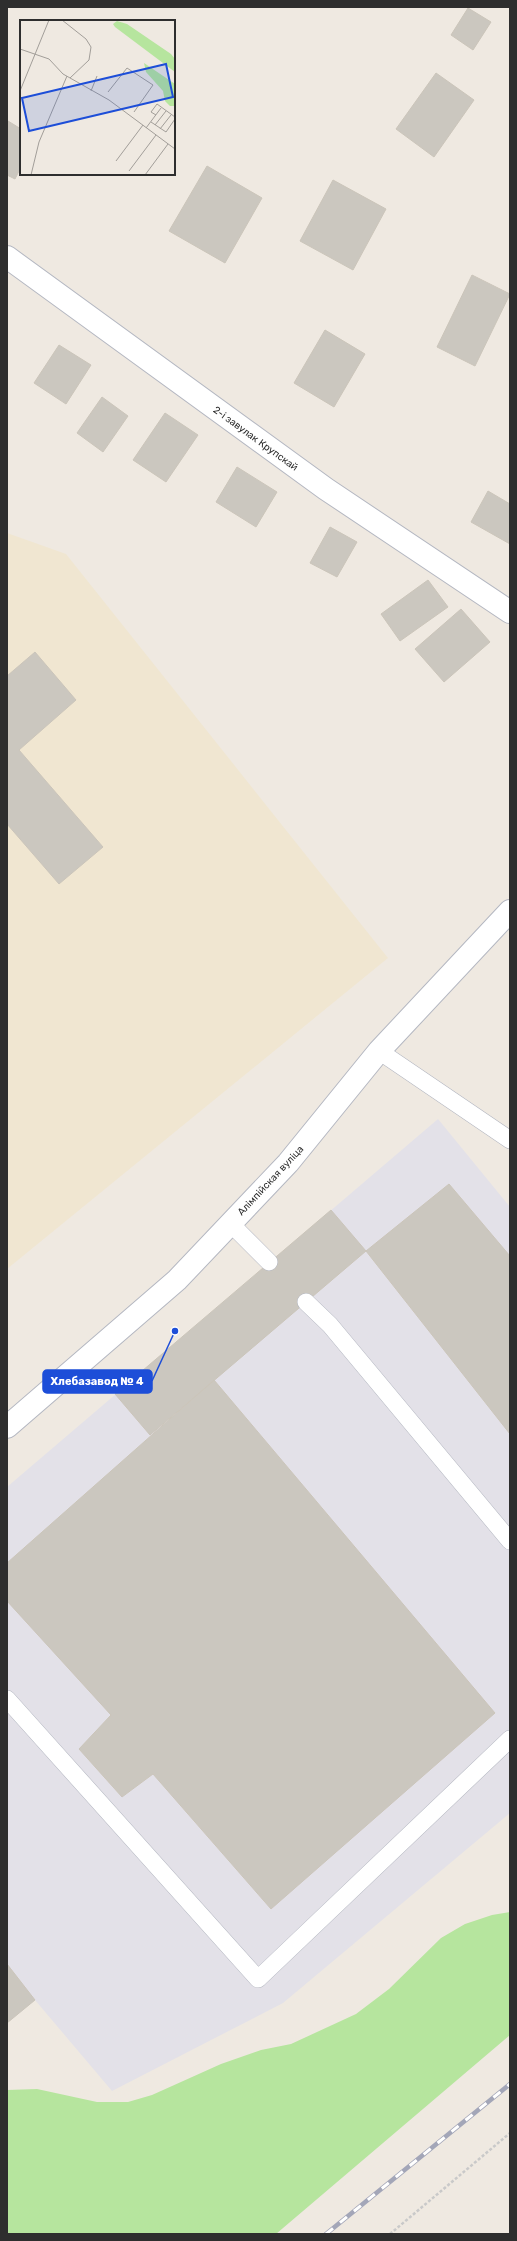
<svg xmlns="http://www.w3.org/2000/svg" width="517" height="2241" viewBox="0 0 517 2241" font-family="Rubik,sans-serif">
<rect width="100%" height="100%" fill="#efe9e1"/>
<path fill="#e3e1e8" d="M438,1119L510,1207V1813L283,2003L112,2091L35,2000L7,2023V1487Z"/>
<path fill="#f0e6d1" d="M7,533L66,554L388,958L7,1269Z"/>
<path fill="#b6e59e" d="M510,1912V2035L276,2234H7V2090L37,2089L97,2102H128L152,2095L221,2064L261,2050L291,2044L356,2014L389,1989L441,1938L465,1924L492,1915Z"/>
<path fill="#cbc7bf" stroke="#cbc5ba" d="M468,8L491,22L473,50L451,35Z
M436,73L474,100L434,157L396,129Z
M8,121L21,129V167L15,179L7,175Z
M207,166L262,198L225,263L169,231Z
M333,180L386,209L353,270L300,241Z
M472,275L510,294L475,366L437,347Z
M325,330L365,354L334,407L294,383Z
M59,345L91,365L66,404L34,383Z
M102,397L128,416L103,452L77,433Z
M165,413L198,435L166,482L133,460Z
M237,467L277,492L256,527L216,502Z
M488,491L510,504V544L471,522Z
M330,527L357,542L337,577L310,563Z
M428,580L448,607L400,641L381,614Z
M461,609L490,642L444,682L415,649Z
M35,652L76,700L19,750L103,847L59,884L7,824V676Z
M449,1184L510,1256V1434L366,1251Z
M331,1210L366,1251L150,1435L115,1394Z
M214,1380L495,1713L271,1909L153,1774L122,1797L79,1749L111,1715L7,1601V1563Z
M7,1964L35,2000L7,2023Z"/>
<g fill="none" stroke-linecap="round" stroke-linejoin="round">
<defs>
<path id="service" d="M379,1051L510,1140
M230,1223L269,1262
M306,1302L330,1325L510,1541
M7,1699L258,1979L510,1739"/>
<path id="minor" d="M7,257L326,489L510,612"/>
<path id="tertiary" d="M7,1427L177,1280L288,1163L379,1051L510,911"/>
</defs>
<use href="#service" stroke="#b4b7c1" stroke-width="18"/>
<use href="#minor" stroke="#b4b7c1" stroke-width="24"/>
<use href="#tertiary" stroke="#b4b7c1" stroke-width="24"/>
<path stroke="#c9c9c9" stroke-width="2.5" stroke-dasharray="3 2" stroke-linecap="butt" d="M390,2234L510,2133"/>
<use href="#service" stroke="#fff" stroke-width="17"/>
<use href="#minor" stroke="#fff" stroke-width="22"/>
<use href="#tertiary" stroke="#fff" stroke-width="22"/>
<defs>
<path id="rail" d="M326,2234L510,2084"/>
</defs>
<use href="#rail" stroke="#a3a6b8" stroke-width="4.5"/>
<use href="#rail" stroke="#fff" stroke-width="3" stroke-dasharray="9" stroke-linecap="butt"/>
</g>
<g text-anchor="middle" stroke-width="3" stroke-linejoin="round" paint-order="stroke">
<g font-size="10" fill="#2e2e2e" stroke="#fff">
<text transform="translate(256 438) rotate(36)" y="4">2-і завулак Крупскай</text>
<text transform="translate(270 1180) rotate(-47)" y="4">Алімпійская вуліца</text>
</g>
</g>
<g transform="translate(20 20)">
<rect width="155" height="155" fill="#efe9e1"/>
<path d="M97,1L107,4L151,34L155,39V52L95,7L93,4ZM124,43L155,64V86H150L145,81L143,71L126,52Z" fill="#b6e59e"/>
<path fill="none" stroke="#a29e99" stroke-width="1" d="M42,0L66,19L71,27L69,40L50,58M0,29L29,39L43,54L89,80L155,129M0,71L29,0M71,71L77,56M88,72L107,48L133,65L114,92M136,95L131,92L137,84L155,97M131,102L146,112L155,99M135,105L146,91M126,108L141,88M140,109L151,95M96,141L123,105M109,151L136,115M11,155L19,122L47,56M125,155L148,124"/>
<path fill="#1d4ed8" fill-opacity="0.15" stroke="#1d4ed8" stroke-width="2" d="M146,44L153,77L9,111L2,78Z"/>
<rect width="155" height="155" fill="none" stroke="#2e2e2e" stroke-width="2"/>
</g>
<path fill="none" stroke="#1d4ed8" stroke-width="1.5" d="M175 1331L152 1381"/>
<circle fill="#1d4ed8" stroke="#fff" stroke-width="1.5" cx="175" cy="1331" r="4"/>
<rect fill="#1d4ed8" stroke="#1d4ed8" stroke-width="1.5" x="43" y="1370" width="109" height="23" rx="4"/>
<g font-size="11" text-anchor="middle" font-weight="bold" fill="#fff">
<text x="97" y="1385">Хлебазавод № 4</text>
</g>
<rect width="517" height="2241" fill="none" stroke="#2e2e2e" stroke-width="16"/>
</svg>
